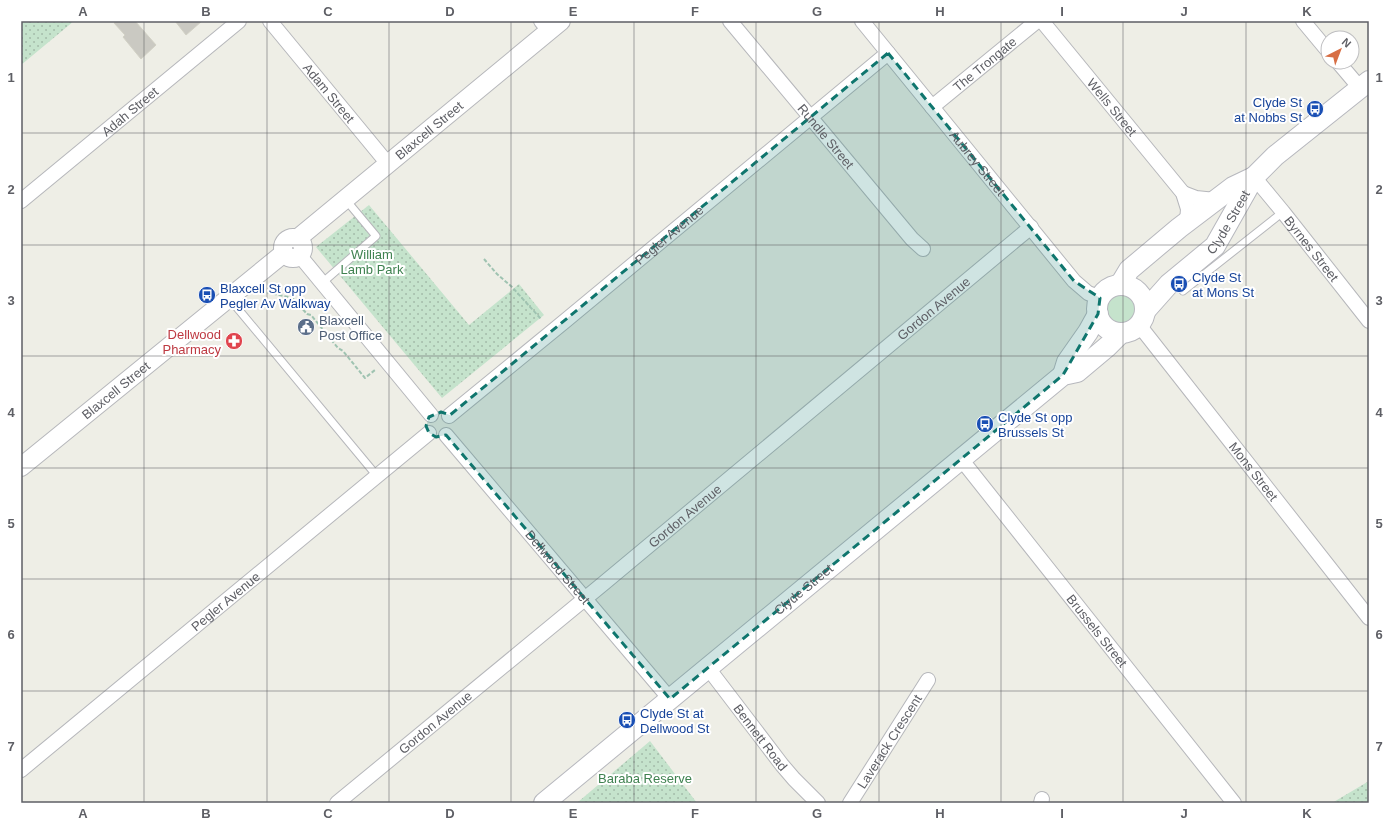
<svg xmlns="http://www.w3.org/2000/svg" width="1390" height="824" viewBox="0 0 1390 824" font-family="Arial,sans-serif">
<defs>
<pattern id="park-dots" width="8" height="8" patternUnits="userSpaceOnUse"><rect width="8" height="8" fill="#c5e3cc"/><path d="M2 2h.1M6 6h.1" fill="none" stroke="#a3bba9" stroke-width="1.8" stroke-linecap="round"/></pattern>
</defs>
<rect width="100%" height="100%" fill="#eeeee6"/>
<path fill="#c5e3cc" d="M1106 309a16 16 0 1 1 32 0a16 16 0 1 1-32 0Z"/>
<path fill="url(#park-dots)" d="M21,21H74L21,65Z
M369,205L469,325L519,284L544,315L442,398L316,247Z
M650,741L697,803H579L578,802Z
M1369,781V803H1332Z"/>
<path fill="#cac9c2" stroke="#d2d1c5" d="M117,21H135L156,45L141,59L123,37L125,35L114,23Z
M175,21H202L186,35Z"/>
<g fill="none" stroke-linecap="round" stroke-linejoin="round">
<defs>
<path id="service" d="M322,283L376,236L346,200
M1183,291L1283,212
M229,298L377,476"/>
<g id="minor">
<path id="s1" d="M270,21L388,164"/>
<path d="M541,21L549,31"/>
<path id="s2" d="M730,21L912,239L923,249"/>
<path id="s3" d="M862,21L1074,281L1088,293L1100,298"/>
<path id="s4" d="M1042,21L1183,193L1188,209L1187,222"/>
<path d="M1303,21L1328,51"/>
<path d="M1338,62L1360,88"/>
<path id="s5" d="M932,107L1037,21"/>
<path id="s6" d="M1254,177L1283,212L1369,321"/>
<path d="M1183,193L1196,198L1215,200"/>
<path id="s7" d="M21,201L239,21"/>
<path d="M300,256L431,415"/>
<path id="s8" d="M1139,325L1369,618"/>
<path id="s9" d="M449,416L565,321L888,53"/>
<path id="s10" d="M446,435L670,699"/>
<path id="s11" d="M961,459L1234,803"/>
<path id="s12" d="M708,668L782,765L794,779L818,803"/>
<path id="s13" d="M21,770L429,433"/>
<path id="s14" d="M337,803L604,583L1031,227"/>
<path id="s15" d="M850,803L928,680"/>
<path d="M1041,803L1042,799"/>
</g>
<g id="tertiary">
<circle cx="293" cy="248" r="10"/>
<path id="s16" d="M297,239L561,21"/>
<path id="s17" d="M21,467L284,253"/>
</g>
<g id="secondary">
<path d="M1120,285L1129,270L1179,228L1233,187L1254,177"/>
<circle cx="1121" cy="309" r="24"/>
<path id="s18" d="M1145,311L1169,284L1215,246L1254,177L1275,156L1369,81"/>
<path d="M1063,375L1067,362L1088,332L1098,314"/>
<path id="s19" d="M544,803L1063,375L1077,372L1108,346L1121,333"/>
</g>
</defs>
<use href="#service" stroke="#b6b7bb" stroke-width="9"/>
<use href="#minor" stroke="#b6b7bb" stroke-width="16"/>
<use href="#tertiary" stroke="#b6b7bb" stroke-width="20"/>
<use href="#secondary" stroke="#b7b8be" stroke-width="22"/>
<path stroke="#9fc3b1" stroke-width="2" stroke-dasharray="4 2" stroke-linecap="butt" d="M484,259L497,274L512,287L541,319
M261,291L293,298L307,314L311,315L338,348L343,351L365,378L375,370"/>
<use href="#service" stroke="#fff" stroke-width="7"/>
<use href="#minor" stroke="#fff" stroke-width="14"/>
<use href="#tertiary" stroke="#fff" stroke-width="18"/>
<use href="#secondary" stroke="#fff" stroke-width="20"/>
</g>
<path fill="#0f766e" fill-opacity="0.2" stroke="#0f766e" stroke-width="3" stroke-dasharray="8 5" stroke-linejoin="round" d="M888,53L1074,281L1100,298L1098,314L1063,375L670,699L446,435L436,437L429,433L426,426L429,417L441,412L450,415L461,406Z"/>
<path fill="none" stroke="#5e5f65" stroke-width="1" stroke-opacity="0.55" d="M144,21V803M267,21V803M389,21V803M511,21V803M634,21V803M756,21V803M879,21V803M1001,21V803M1123,21V803M1246,21V803M21,133H1369M21,245H1369M21,356H1369M21,468H1369M21,579H1369M21,691H1369"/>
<defs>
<symbol id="bus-disc" viewBox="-11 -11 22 22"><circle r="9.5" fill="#1a4fb4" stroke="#fff"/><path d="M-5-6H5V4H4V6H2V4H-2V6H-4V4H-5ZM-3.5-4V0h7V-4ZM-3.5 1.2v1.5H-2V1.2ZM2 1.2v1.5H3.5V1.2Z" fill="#fff"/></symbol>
<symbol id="civic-disc" viewBox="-11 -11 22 22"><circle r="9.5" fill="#5c6f8a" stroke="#fff"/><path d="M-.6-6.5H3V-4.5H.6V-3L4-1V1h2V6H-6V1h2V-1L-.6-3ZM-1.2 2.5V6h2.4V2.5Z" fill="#fff"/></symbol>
<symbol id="pharmacy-disc" viewBox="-11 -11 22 22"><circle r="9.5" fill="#e0444e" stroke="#fff"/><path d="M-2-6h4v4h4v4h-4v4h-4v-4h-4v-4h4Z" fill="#fff"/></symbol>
</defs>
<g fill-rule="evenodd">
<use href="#bus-disc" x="1305" y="99" width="20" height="20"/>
<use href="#bus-disc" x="1169" y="274" width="20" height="20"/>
<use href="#bus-disc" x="197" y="285" width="20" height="20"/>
<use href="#civic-disc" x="296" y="317" width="20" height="20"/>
<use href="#pharmacy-disc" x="224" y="331" width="20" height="20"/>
<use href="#bus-disc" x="975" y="414" width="20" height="20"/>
<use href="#bus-disc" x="617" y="710" width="20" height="20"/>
</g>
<g text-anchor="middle" stroke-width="4" stroke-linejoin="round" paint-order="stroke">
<g font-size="13" fill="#5e5f65" stroke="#fff">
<text dy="5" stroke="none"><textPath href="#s5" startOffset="68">The Trongate</textPath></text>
<text dy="5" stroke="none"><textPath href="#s1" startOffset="93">Adam Street</textPath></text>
<text dy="5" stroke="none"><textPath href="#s4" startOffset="111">Wells Street</textPath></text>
<text dy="5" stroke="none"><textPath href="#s7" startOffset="141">Adah Street</textPath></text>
<text dy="5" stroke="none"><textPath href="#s16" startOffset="171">Blaxcell Street</textPath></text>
<text dy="5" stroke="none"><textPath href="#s2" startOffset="150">Rundle Street</textPath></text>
<text dy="5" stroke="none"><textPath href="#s3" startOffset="183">Aubrey Street</textPath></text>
<text dy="5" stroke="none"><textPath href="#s18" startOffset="123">Clyde Street</textPath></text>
<text dy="5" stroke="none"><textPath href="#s9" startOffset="285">Pegler Avenue</textPath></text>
<text dy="5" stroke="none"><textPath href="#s6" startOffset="92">Byrnes Street</textPath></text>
<text dy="5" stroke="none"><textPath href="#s14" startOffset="775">Gordon Avenue</textPath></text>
<text dy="5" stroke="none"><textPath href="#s17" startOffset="122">Blaxcell Street</textPath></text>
<text dy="5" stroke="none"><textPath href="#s8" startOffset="186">Mons Street</textPath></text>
<text dy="5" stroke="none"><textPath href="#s14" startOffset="451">Gordon Avenue</textPath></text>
<text dy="5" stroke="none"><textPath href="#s10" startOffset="173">Dellwood Street</textPath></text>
<text dy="5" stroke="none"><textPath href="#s19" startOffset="336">Clyde Street</textPath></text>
<text dy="5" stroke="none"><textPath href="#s13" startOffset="265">Pegler Avenue</textPath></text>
<text dy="5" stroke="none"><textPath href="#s11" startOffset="219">Brussels Street</textPath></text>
<text dy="5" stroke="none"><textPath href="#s14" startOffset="127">Gordon Avenue</textPath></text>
<text dy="5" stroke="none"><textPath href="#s12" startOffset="87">Bennett Road</textPath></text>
<text dy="5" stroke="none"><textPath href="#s15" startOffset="73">Laverack Crescent</textPath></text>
</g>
<g font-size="13" fill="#164399" stroke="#fff" text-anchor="start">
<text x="1302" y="107" text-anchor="end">Clyde St<tspan x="1302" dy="15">at Nobbs St</tspan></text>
<text x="1192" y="282">Clyde St<tspan x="1192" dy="15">at Mons St</tspan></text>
<text x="220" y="293">Blaxcell St opp<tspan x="220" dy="15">Pegler Av Walkway</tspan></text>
<text x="998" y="422">Clyde St opp<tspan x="998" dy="15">Brussels St</tspan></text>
<text x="640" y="718">Clyde St at<tspan x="640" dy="15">Dellwood St</tspan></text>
</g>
<g font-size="13" fill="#3f8250" stroke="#fff">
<text x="372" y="259">William<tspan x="372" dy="15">Lamb Park</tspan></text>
<text x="645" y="783">Baraba Reserve</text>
</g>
<g font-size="13" fill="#4e5e75" stroke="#fff" text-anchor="start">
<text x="319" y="325">Blaxcell<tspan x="319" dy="15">Post Office</tspan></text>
</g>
<g font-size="13" fill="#be3a42" stroke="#fff" text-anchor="end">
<text x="221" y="339">Dellwood<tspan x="221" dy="15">Pharmacy</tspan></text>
</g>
</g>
<rect width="1390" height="824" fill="none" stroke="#ffffff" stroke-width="44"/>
<g transform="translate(1340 50) rotate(42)"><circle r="19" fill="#ffffff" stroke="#bfbfc1"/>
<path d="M0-3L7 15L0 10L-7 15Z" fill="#d76e44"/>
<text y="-6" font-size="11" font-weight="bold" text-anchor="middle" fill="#5e5f65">N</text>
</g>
<rect x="22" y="22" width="1346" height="780" fill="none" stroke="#5e5f65" stroke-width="1.5"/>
<g font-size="13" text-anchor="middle" font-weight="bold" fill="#5e5f65">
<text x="83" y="16">A</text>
<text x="206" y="16">B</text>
<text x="328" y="16">C</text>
<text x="450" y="16">D</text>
<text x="573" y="16">E</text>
<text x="695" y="16">F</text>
<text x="817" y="16">G</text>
<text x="940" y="16">H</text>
<text x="1062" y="16">I</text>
<text x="1184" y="16">J</text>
<text x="1307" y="16">K</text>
<text x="11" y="82">1</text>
<text x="1379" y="82">1</text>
<text x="11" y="194">2</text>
<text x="1379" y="194">2</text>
<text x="11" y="305">3</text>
<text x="1379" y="305">3</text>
<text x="11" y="417">4</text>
<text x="1379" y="417">4</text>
<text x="11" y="528">5</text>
<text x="1379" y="528">5</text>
<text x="11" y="639">6</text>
<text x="1379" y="639">6</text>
<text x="11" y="751">7</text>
<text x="1379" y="751">7</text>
<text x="83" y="818">A</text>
<text x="206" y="818">B</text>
<text x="328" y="818">C</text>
<text x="450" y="818">D</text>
<text x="573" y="818">E</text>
<text x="695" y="818">F</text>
<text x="817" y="818">G</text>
<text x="940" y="818">H</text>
<text x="1062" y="818">I</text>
<text x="1184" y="818">J</text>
<text x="1307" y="818">K</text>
</g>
</svg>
